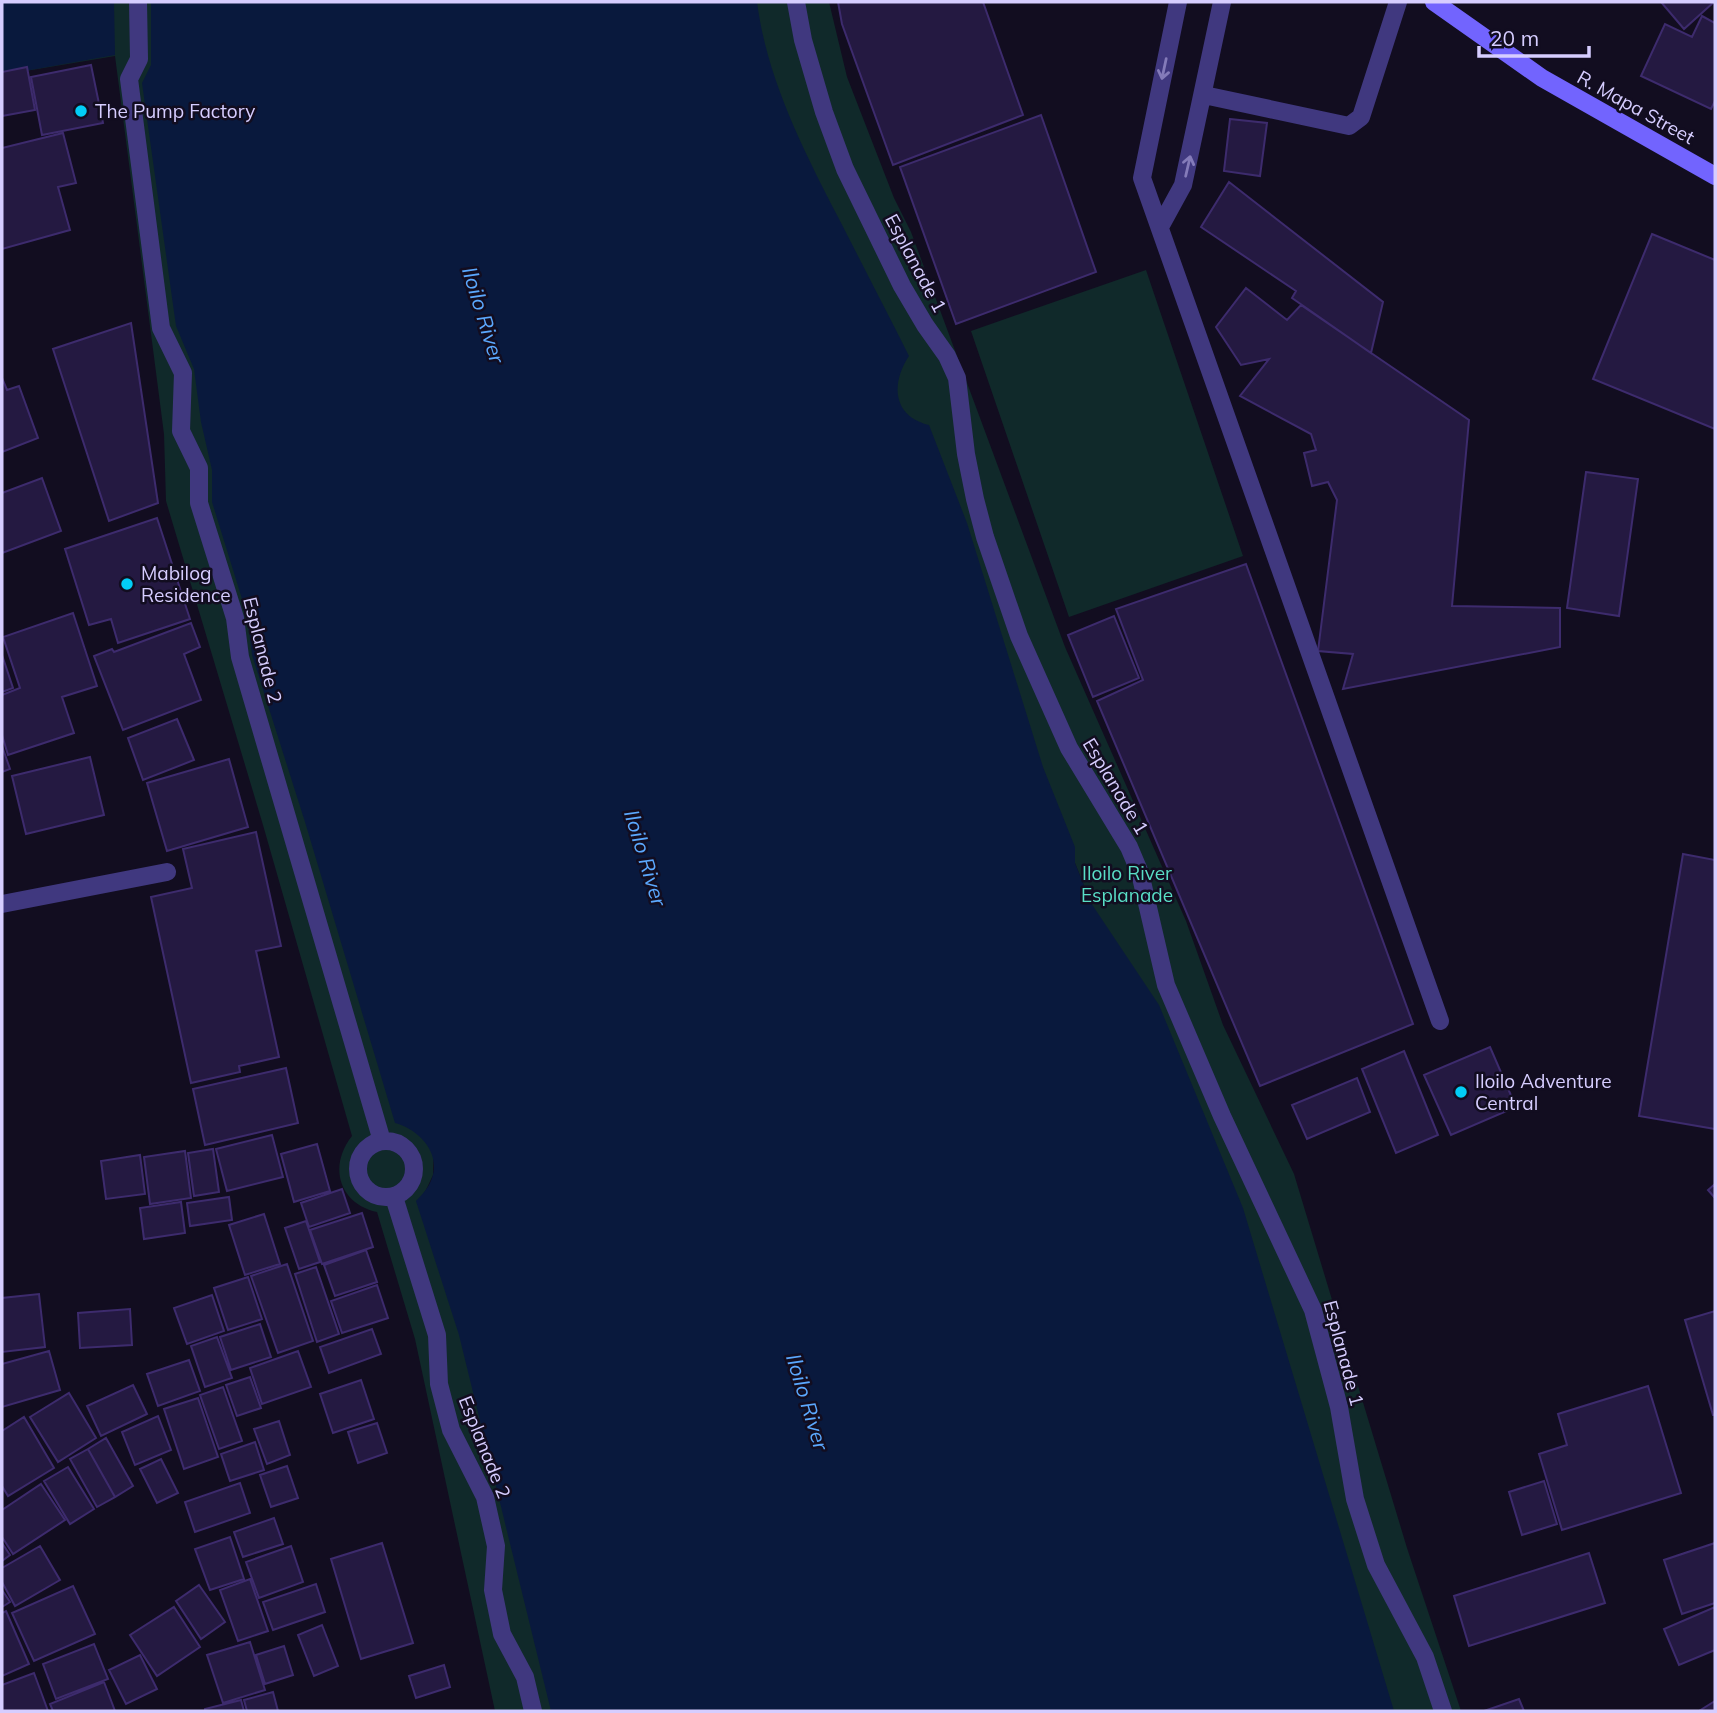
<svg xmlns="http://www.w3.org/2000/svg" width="1717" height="1713" viewBox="0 0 1717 1713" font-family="Mulish,sans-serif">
<rect width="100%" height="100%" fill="#120d20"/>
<path fill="#10292a" d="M114,2H181L436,1087L433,1175L426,1190L417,1202L604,1711H495L415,1339L377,1212C339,1204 328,1166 352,1136L263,825L166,501L164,434L115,56L2,75L113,15Z
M713,2H829L847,77L894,198L911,232L1065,647L1186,921L1223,1025L1294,1174L1407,1548L1461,1711H1337L1091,903L1075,863L1074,849Z
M1146,270L1243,556L1069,617L971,331Z"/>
<path fill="#09193d" d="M2,2H114L115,55L2,75Z
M151,2H757C767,79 803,149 838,217C862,264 886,310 909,356C891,383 892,416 929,425L967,523L1043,767L1075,847V863L1091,903L1159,1005L1243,1208L1394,1711H551L459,1335L416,1201C423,1194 429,1187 432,1178C441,1152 418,1129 395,1123L305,822L252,655L247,615L212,502V470L201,422L194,369L176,326L142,83L151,65Z"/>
<path fill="#241941" stroke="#3d2b6d" stroke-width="2" d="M838,2H983L1023,115L893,165L842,24Z
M1661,2H1714L1684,29Z
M1702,16L1715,23V101L1711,109L1641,76L1665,24L1692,37Z
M91,65L103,123L42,135L31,77Z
M27,67L35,110L2,116V72Z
M1041,115L1096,272L956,324L900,167Z
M1230,119L1267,123L1260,176L1224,171Z
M63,133L76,183L58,187L70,230L2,249V148Z
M1229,182L1383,302L1371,353L1292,298L1296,291L1201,227Z
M1652,234L1715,260V429L1593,379Z
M1246,288L1287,320L1301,305L1469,420L1452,606L1560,608V647L1343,689L1353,654L1318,651L1337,500L1328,482L1312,486L1304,453L1316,450L1311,434L1240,396L1269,359L1241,365L1216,327Z
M131,323L158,503L109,521L53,349Z
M2,378L7,390L19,386L38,438L2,452Z
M1586,472L1638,479L1619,616L1567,608Z
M42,478L61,531L2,553V493Z
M157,518L190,619L118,643L111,619L89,625L65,549Z
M1246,564L1413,1024L1260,1086L1097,701L1143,680L1116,609Z
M73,613L97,686L62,697L74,733L8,755L2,735V695L20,688L3,637Z
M1114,616L1139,678L1093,697L1068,635Z
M191,623L200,647L184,654L201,700L123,730L94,656L112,649L114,652Z
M2,655L13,688L2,692Z
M177,719L194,760L143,780L128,738Z
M2,746L10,769L2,772Z
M90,757L104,815L26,834L12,776Z
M229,759L248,827L167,851L147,783Z
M256,832L281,946L256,951L279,1057L239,1066L240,1072L191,1083L151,897L192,888L183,849Z
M1683,854L1715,860V1129L1639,1116Z
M1490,1047L1516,1107L1451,1135L1424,1075Z
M1404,1051L1438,1135L1396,1153L1362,1069Z
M286,1068L298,1123L205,1145L193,1089Z
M1357,1078L1370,1112L1307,1139L1292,1105Z
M272,1135L283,1177L227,1191L216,1149Z
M317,1144L330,1191L294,1202L281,1154Z
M213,1149L219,1192L194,1196L188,1153Z
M185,1151L191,1198L150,1204L144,1157Z
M140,1155L145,1194L106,1199L101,1161Z
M1715,1184V1198L1708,1190Z
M342,1189L350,1213L309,1227L301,1203Z
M229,1197L232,1220L190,1226L187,1203Z
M181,1202L185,1233L144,1239L140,1208Z
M362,1213L373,1247L322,1264L310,1230Z
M264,1214L280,1264L245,1275L229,1225Z
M306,1221L320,1262L299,1269L285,1228Z
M366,1250L377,1282L335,1296L324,1265Z
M287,1264L313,1341L278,1353L251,1276Z
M316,1267L339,1334L317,1342L295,1274Z
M248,1277L262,1319L228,1330L214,1288Z
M377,1285L388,1318L342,1333L331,1301Z
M39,1294L45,1347L2,1352V1298Z
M212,1295L224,1331L187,1344L174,1308Z
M130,1309L132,1345L80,1348L78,1313Z
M1715,1311V1415H1713L1685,1320Z
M260,1324L271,1357L231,1370L220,1337Z
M372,1329L381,1354L329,1373L320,1347Z
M217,1337L232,1378L205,1387L191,1346Z
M49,1351L60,1390L2,1407V1364Z
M298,1351L311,1387L262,1404L250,1368Z
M189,1360L200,1391L158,1406L147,1374Z
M250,1377L261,1408L237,1416L226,1385Z
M361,1380L374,1419L333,1433L320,1394Z
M133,1385L147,1414L101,1436L87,1406Z
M1648,1386L1681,1493L1562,1530L1539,1454L1567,1445L1558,1414Z
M223,1387L242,1441L219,1449L200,1395Z
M69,1393L96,1438L58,1462L30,1417Z
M198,1398L218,1457L184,1469L164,1409Z
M158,1416L171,1450L135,1465L122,1432Z
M24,1417L54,1468L8,1496L2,1486V1431Z
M279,1421L290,1455L267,1464L254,1429Z
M377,1423L387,1453L358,1463L348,1432Z
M106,1438L133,1486L115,1497L88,1449Z
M255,1442L264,1470L230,1481L221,1454Z
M88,1449L115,1497L97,1507L70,1459Z
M161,1459L178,1493L157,1503L140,1469Z
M287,1466L298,1498L271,1507L260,1475Z
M68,1467L94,1509L70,1524L44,1481Z
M1544,1481L1557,1524L1522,1535L1509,1492Z
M240,1483L250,1513L195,1532L185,1502Z
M41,1484L65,1520L13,1554L2,1537V1510Z
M274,1518L283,1544L243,1557L234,1532Z
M230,1537L244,1579L210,1590L195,1549Z
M2,1543L10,1555L2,1561Z
M382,1543L413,1643L361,1659L331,1559Z
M1715,1543V1603L1682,1614L1664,1560Z
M40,1546L60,1580L15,1606L2,1582V1568Z
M291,1546L303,1582L259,1598L246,1562Z
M1589,1553L1605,1603L1469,1646L1454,1596Z
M250,1579L268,1631L238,1641L220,1590Z
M316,1584L325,1612L273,1630L263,1602Z
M199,1585L225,1622L201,1639L176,1601Z
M73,1586L95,1634L34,1661L12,1613Z
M2,1590L10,1602L2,1607Z
M174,1607L200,1647L157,1676L130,1635Z
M1715,1607V1650L1679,1665L1664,1629Z
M6,1611L29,1664L2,1676V1613Z
M322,1625L338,1666L314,1676L298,1635Z
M250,1642L265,1690L223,1703L207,1655Z
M94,1644L108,1679L56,1699L43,1664Z
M284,1646L293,1675L265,1684L256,1655Z
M140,1655L157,1689L126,1704L109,1670Z
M444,1665L450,1687L416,1698L409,1676Z
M34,1673L48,1711H2V1685Z
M104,1682L115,1711H53L50,1704Z
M273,1692L278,1711H247L244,1700Z
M1519,1699L1524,1711H1484Z
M241,1700L244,1711H205V1709Z
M1715,1701V1711H1699Z"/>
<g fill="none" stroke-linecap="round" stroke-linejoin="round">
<path stroke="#40387f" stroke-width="18" d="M1178,2L1142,178L1440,1021
M1204,95L1349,126L1361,117L1398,2
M1160,227L1183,185L1222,2"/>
<path stroke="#40387f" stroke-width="18" d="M138,2L139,59L129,79L161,328L183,373L181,431L199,468V503L235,618L240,657L382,1141
M796,2L803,40L824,112L845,169L902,286L925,325L947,356L957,378L966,454L975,499L985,537L1019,636L1069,748L1129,847L1140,873L1166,985L1222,1116L1313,1310L1339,1407L1355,1499L1376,1565L1425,1657L1443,1711
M358 1169a28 28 0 1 1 56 0a28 28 0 1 1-56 0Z
M394,1197L437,1335L439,1384L451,1430L485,1497L496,1546L493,1590L502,1634L525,1677L533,1711"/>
<path stroke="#40387f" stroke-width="18" d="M2,904L167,872"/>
<path stroke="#7264fe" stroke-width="18" d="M1434,2L1542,78L1715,176"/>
</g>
<defs><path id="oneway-shaft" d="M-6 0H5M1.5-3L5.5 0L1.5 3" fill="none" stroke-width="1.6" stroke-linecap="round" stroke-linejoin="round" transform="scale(1.75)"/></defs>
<g stroke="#847bb9">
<use href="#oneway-shaft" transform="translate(1164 69) rotate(102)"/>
<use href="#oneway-shaft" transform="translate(1188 166) rotate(-77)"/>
</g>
<g fill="#02cdf6" stroke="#120d20" stroke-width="2.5">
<circle cx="81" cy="111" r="7"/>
<circle cx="127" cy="584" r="7"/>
<circle cx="1461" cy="1092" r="7"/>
</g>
<g text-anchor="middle" stroke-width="5" stroke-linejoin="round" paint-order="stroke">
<g font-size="19" fill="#d6cdff" stroke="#120d20">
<text transform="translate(1636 107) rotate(29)" y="7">R. Mapa Street</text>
<text transform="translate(916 263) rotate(62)" y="7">Esplanade 1</text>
<text transform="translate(263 650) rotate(76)" y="7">Esplanade 2</text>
<text transform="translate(1116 786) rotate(59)" y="7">Esplanade 1</text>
<text transform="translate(1344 1353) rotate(75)" y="7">Esplanade 1</text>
<text transform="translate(485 1447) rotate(68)" y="7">Esplanade 2</text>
</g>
<g font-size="19" fill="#d6cdff" stroke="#120d20" text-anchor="start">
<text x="95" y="118">The Pump Factory</text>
<text x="141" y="580">Mabilog<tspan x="141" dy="22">Residence</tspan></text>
<text x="1475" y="1088">Iloilo Adventure<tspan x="1475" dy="22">Central</tspan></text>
</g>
<g font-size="19" fill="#59dec6" stroke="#120d20">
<text x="1127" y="880">Iloilo River<tspan x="1127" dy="22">Esplanade</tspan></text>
</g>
<g font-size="21" font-style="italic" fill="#5ba8fe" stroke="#120d20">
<text transform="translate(483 315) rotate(73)" y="7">Iloilo River</text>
<text transform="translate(645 858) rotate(73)" y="7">Iloilo River</text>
<text transform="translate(807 1402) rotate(73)" y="7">Iloilo River</text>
</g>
</g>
<rect width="1717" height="1713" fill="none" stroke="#d6cdff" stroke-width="7"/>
<path d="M1479 46v10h110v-10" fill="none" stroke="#d6cdff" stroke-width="3.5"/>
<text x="1490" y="46" font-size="21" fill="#d6cdff" stroke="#120d20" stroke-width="5" paint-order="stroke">20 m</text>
</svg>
